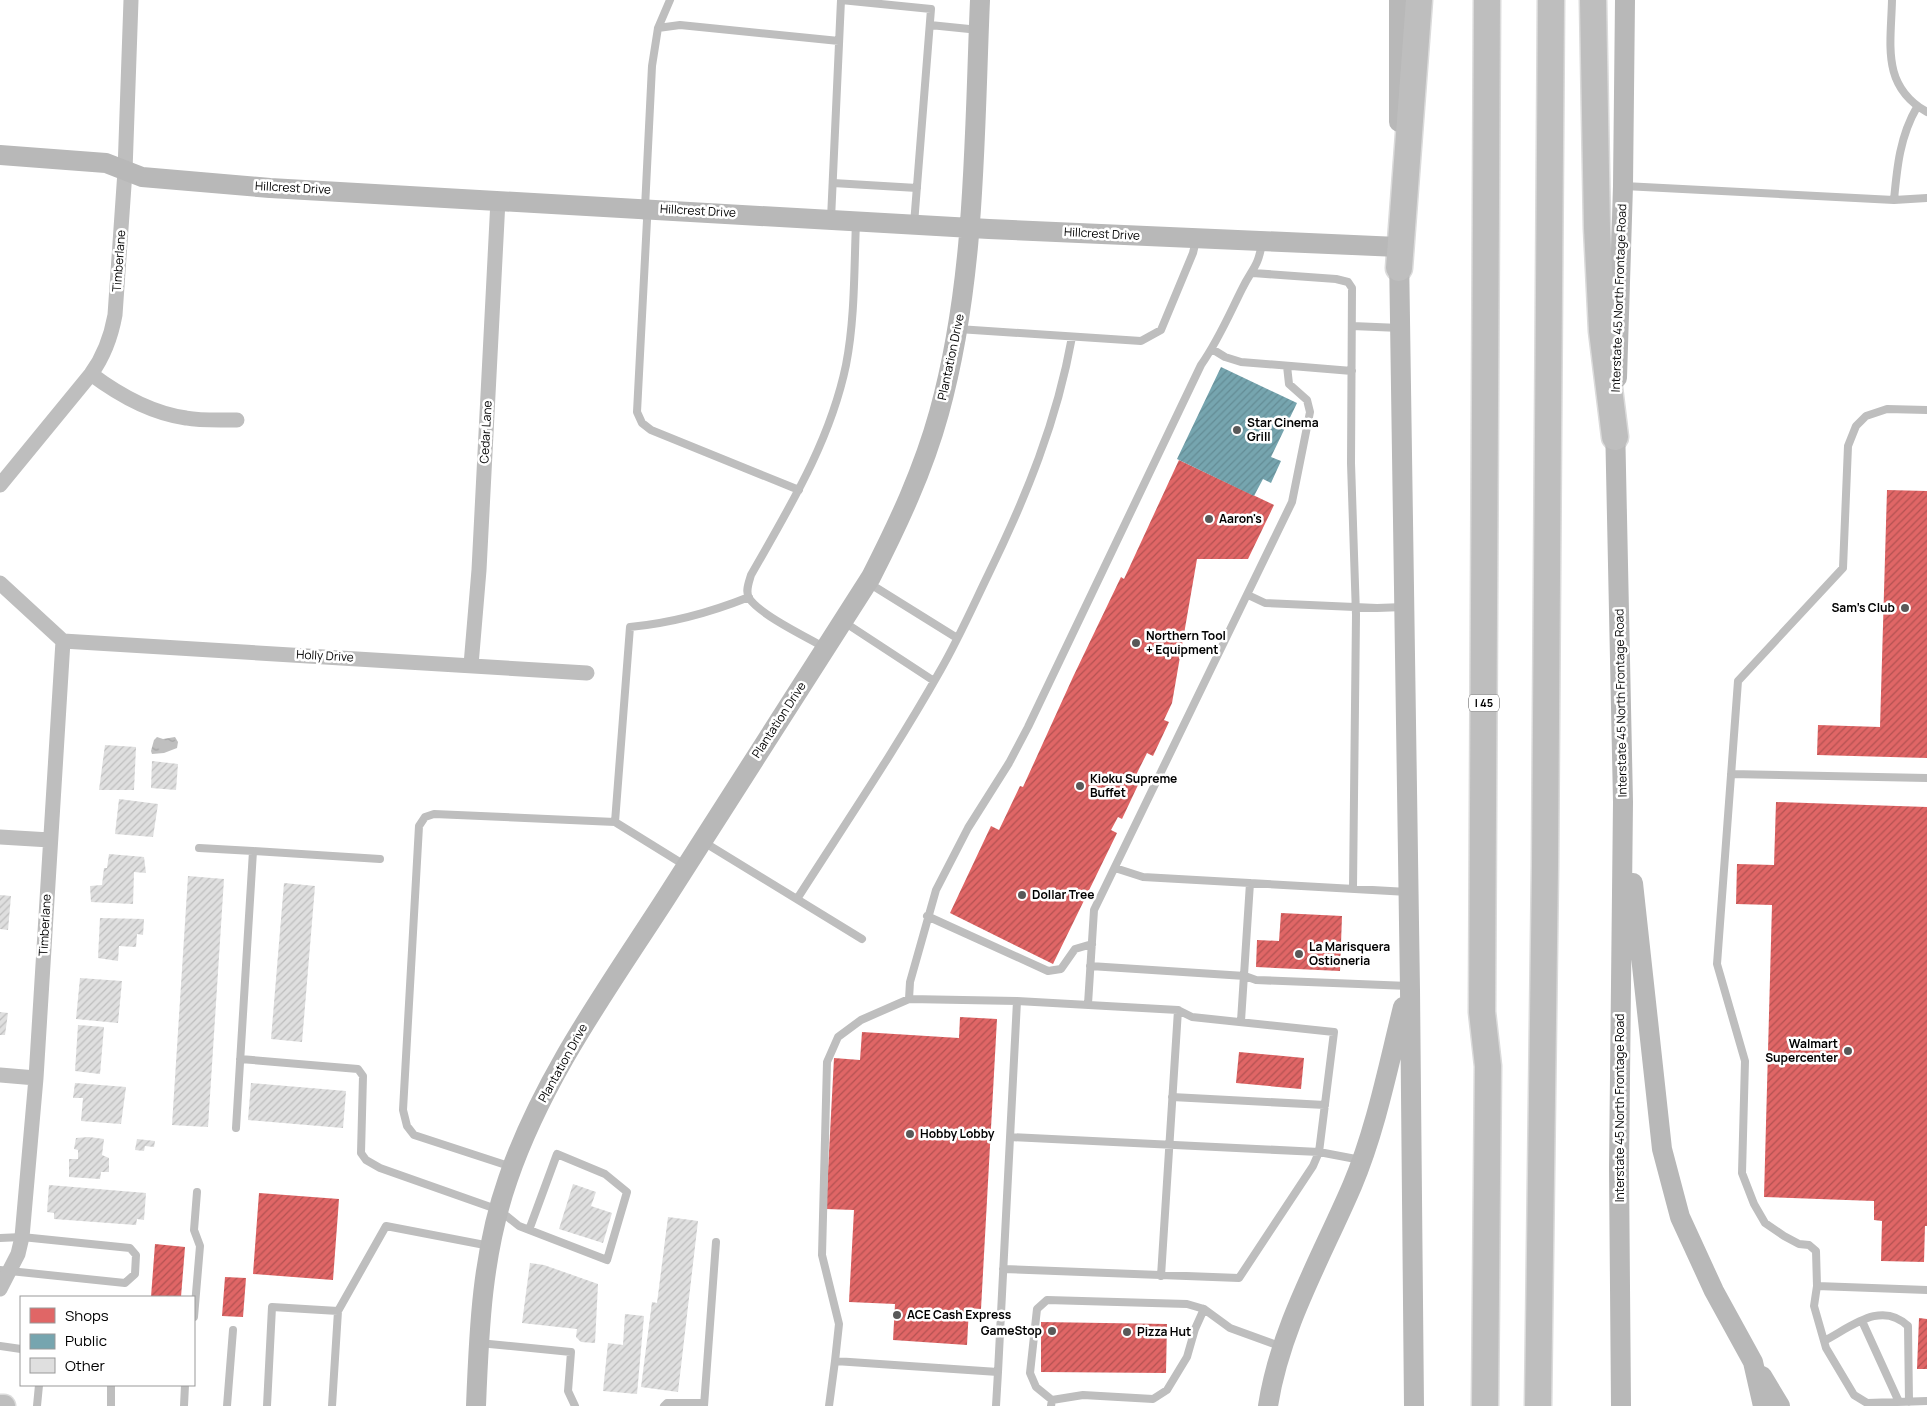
<svg xmlns="http://www.w3.org/2000/svg" width="1927" height="1406" viewBox="0 0 1927 1406" font-family="Manrope,sans-serif">
<defs>
<pattern id="water-ripples" width="26" height="14" patternUnits="userSpaceOnUse" patternTransform="scale(1.25)"><rect width="26" height="14" fill="#bfbfbf"/><path d="M2 4q2-2 4 0t4 0M15 11q2-2 4 0t4 0" fill="none" stroke="#a2a2a2"/></pattern>
<pattern id="shops-hatch" width="6" height="6" patternUnits="userSpaceOnUse" patternTransform="scale(1.25)"><rect width="6" height="6" fill="#e06666"/><path d="M-1 1l2-2M0 6l6-6M5 7l2-2" fill="none" stroke="#b35252"/></pattern>
<pattern id="public-hatch" width="6" height="6" patternUnits="userSpaceOnUse" patternTransform="scale(1.25)"><rect width="6" height="6" fill="#76a5af"/><path d="M-1 1l2-2M0 6l6-6M5 7l2-2" fill="none" stroke="#648c95"/></pattern>
<pattern id="building-hatch" width="6" height="6" patternUnits="userSpaceOnUse" patternTransform="scale(1.25)"><rect width="6" height="6" fill="#dfdfdf"/><path d="M-1 1l2-2M0 6l6-6M5 7l2-2" fill="none" stroke="#bebebe"/></pattern>
</defs>
<rect width="100%" height="100%" fill="#fff"/>
<path fill="url(#water-ripples)" d="M157,737L163,739L175,737L178,742L177,748L164,753L152,754L151,751L154,740Z"/>
<path fill="url(#shops-hatch)" d="M1179,460L1274,505L1248,559H1197L1172,703L1164,720L1169,722L1153,756L1147,753L1132,783L1138,785L1122,819L1118,817L1111,830L1117,833L1053,964L950,913L991,826L999,830L1020,786L1023,787L1073,677L1121,577L1124,579Z
M1887,490L1927,491V758L1817,755L1818,725L1880,727Z
M1776,802L1927,807V1226H1925L1924,1262L1881,1261L1882,1221L1874,1220V1201L1764,1197L1772,905L1736,904L1737,864L1774,865Z
M1281,913L1342,916L1340,971L1256,967L1257,940L1279,941Z
M960,1017L997,1019L981,1309L969,1308L967,1345L893,1340L895,1304L849,1302L854,1210L826,1209L834,1058L860,1060L862,1032L959,1038Z
M1239,1052L1304,1058L1301,1089L1236,1083Z
M259,1193L339,1199L333,1280L253,1274Z
M155,1244L185,1247L181,1297H151Z
M225,1277L246,1278L243,1317L222,1316Z
M1919,1318L1927,1319V1369H1917Z
M1041,1322L1167,1324L1166,1373L1041,1372Z"/>
<path fill="url(#public-hatch)" d="M1221,367L1297,403L1271,457L1281,461L1271,483L1263,479L1254,496L1177,459Z"/>
<path fill="url(#building-hatch)" d="M105,745L136,747L134,790H99Z
M152,761L178,764L176,790L151,788Z
M119,799L158,804L153,837L115,834Z
M109,854L144,857L146,873L134,872L133,904L91,902L90,886L102,885L104,868H107Z
M188,876L224,879L208,1127L172,1125Z
M284,883L315,886L302,1042L271,1039Z
M0,895L11,896L8,930L0,929Z
M100,918L144,919L143,935L137,934L136,947L119,946L118,961L98,958Z
M80,978L122,981L118,1023L76,1019Z
M0,1012L8,1013L5,1035H0Z
M78,1025L104,1027L100,1074L75,1071Z
M75,1083L126,1087L121,1124L81,1121L83,1098H73Z
M251,1083L346,1091L343,1128L248,1120Z
M89,1137L104,1139L102,1155L109,1158V1172H101L100,1179L69,1177V1159H78V1150L74,1149L76,1138Z
M137,1139L155,1141L154,1147L145,1146L144,1151L135,1150Z
M573,1184L596,1192L591,1206L612,1213L603,1243L559,1229Z
M49,1185L146,1193L144,1220L137,1219L136,1225L54,1219V1213L47,1212Z
M668,1217L698,1221L678,1392L641,1387L652,1302L657,1303Z
M530,1263L544,1265L598,1284L595,1343L581,1342L576,1337L577,1329L522,1323Z
M625,1314L644,1316L637,1394L603,1391L608,1343L623,1345Z"/>
<g fill="none" stroke-linecap="round" stroke-linejoin="round">
<defs>
<path id="primary" d="M0,1406H4"/>
<path id="highway" d="M1593,0L1597,228L1602,331L1615,437
M1399,268L1419,0
M1485,1406L1488,1066L1482,1012L1487,0
M1538,1406L1545,866L1551,0"/>
</defs>
<use href="#primary" stroke="#dbdbdb" stroke-width="25"/>
<use href="#highway" stroke="#dbdbdb" stroke-width="29"/>
<path stroke="#bebebe" stroke-width="8" d="M841,0L931,9L914,224
M1892,0C1891,45 1881,86 1927,112
M930,25L979,30
M658,28L670,0
M833,183L917,188
M1624,186L1894,200L1927,198
M1894,200C1897,167 1900,136 1917,107
M831,219L841,0
M1253,273L1336,279L1348,282L1352,288L1351,463L1356,615L1353,888
M1352,326L1400,328
M958,329L1141,341L1161,330L1193,253L1196,240
M1212,349L1225,357L1241,362L1352,371
M1927,410L1887,409L1866,416L1856,426L1848,446L1843,568L1738,681L1717,964L1745,1061L1742,1173L1754,1204L1765,1223L1784,1236L1799,1244L1809,1245L1816,1251L1817,1286L1927,1290
M799,490L651,430L642,423L637,412L647,220L645,208L652,66L658,28L680,25L839,41
M867,582L957,638
M1248,595L1265,603L1377,608L1404,607
M844,622L934,681
M824,647C806,637 759,614 749,598C745,591 749,582 751,575C789,508 830,442 846,365C855,319 854,270 856,222
M1731,774L1927,778
M615,822L630,627C673,623 709,613 749,597
M702,841L862,939
M199,848L253,851
M1115,868L1143,877L1408,892
M797,899C845,824 896,749 940,671C958,640 973,606 989,573C1026,497 1057,421 1072,337
M927,916L1048,971L1061,969L1075,949L1092,944
M1090,966L1245,976L1256,980L1409,986
M909,999L910,982L936,890L968,828L1009,763L1028,727L1201,365C1218,341 1229,315 1242,289C1252,268 1258,268 1262,243
M1088,1004L1094,910L1292,502L1310,412L1307,400L1289,384L1287,366
M1241,1021L1250,883
M240,1059L358,1069L363,1076L361,1153L366,1160L380,1168L499,1210L519,1226L607,1260L627,1192L605,1174L557,1154L529,1230
M1172,1097L1325,1105
M236,1128L253,851L380,859
M1010,1137L1319,1152L1361,1160
M512,1167L414,1135L407,1126L403,1110L419,826L425,817L434,814L615,822L686,866
M0,1238L22,1237L130,1248L136,1255L135,1274L125,1283L0,1270
M1161,1276L1178,1010
M1817,1286L1814,1306L1826,1348L1854,1395L1867,1403L1927,1401
M194,1317L200,1246L194,1230L197,1192
M1862,1321L1899,1402
M1824,1341C1851,1327 1881,1300 1908,1326L1909,1402
M479,1343L571,1352L568,1391L575,1406
M0,1346L21,1349
M835,1361L839,1324L822,1255L827,1062L838,1037L861,1020L909,999L1017,1001
M998,1372L1017,1001L1178,1010L1192,1017L1334,1032L1319,1152L1313,1166L1239,1278L1003,1269
M111,1385V1406
M1052,1400L1036,1387L1030,1373L1037,1309L1047,1300L1187,1304L1204,1309
M37,1406L39,1385
M184,1406L185,1385
M227,1406L233,1330
M267,1406L272,1307L338,1311
M332,1406L338,1311L386,1226L490,1246
M664,1406L667,1403H704
M704,1406L716,1242
M829,1406L835,1361L998,1372L996,1406
M1051,1406L1052,1400L1083,1395L1153,1399L1167,1390L1187,1357L1195,1329L1204,1309L1230,1328L1282,1347"/>
<path stroke="#bebebe" stroke-width="15" d="M91,374C119,395 150,413 186,418C202,421 220,420 237,420
M0,485L91,374C104,356 111,337 115,315L125,171L131,0
M0,583L63,641
M63,641L587,673
M471,665L479,570L498,200
M0,837L50,840
M0,1075L36,1078
M0,1289L18,1254L22,1237L36,1078L63,641"/>
<path stroke="#b8b8b8" stroke-width="20" d="M1399,122V0
M0,155L106,163L142,177L270,188L989,229L1398,247
M1399,253L1410,990L1414,1406
M1617,378L1623,186L1625,0
M1615,422L1623,802L1619,1168L1621,1406
M1633,883L1662,1149L1680,1217L1714,1291L1753,1362L1763,1406
M1762,1376L1780,1406
M476,1406C479,1329 482,1253 508,1179C543,1077 608,988 666,898C734,791 802,684 871,577C898,524 923,471 939,413C976,279 974,138 980,0
M1268,1406C1280,1328 1321,1258 1352,1186C1376,1129 1388,1067 1403,1007"/>
<use href="#primary" stroke="#bebebe" stroke-width="22"/>
<use href="#highway" stroke="#bebebe" stroke-width="26"/>
</g>
<g fill="#595959" stroke="#fff" stroke-width="2">
<circle cx="1237" cy="430" r="5"/>
<circle cx="1209" cy="519" r="5"/>
<circle cx="1905" cy="608" r="5"/>
<circle cx="1136" cy="643" r="5"/>
<circle cx="1080" cy="786" r="5"/>
<circle cx="1022" cy="895" r="5"/>
<circle cx="1299" cy="954" r="5"/>
<circle cx="1848" cy="1051" r="5"/>
<circle cx="910" cy="1134" r="5"/>
<circle cx="897" cy="1315" r="5"/>
<circle cx="1052" cy="1331" r="5"/>
<circle cx="1127" cy="1332" r="5"/>
</g>
<g text-anchor="middle" stroke-width="5" stroke-linejoin="round" paint-order="stroke">
<rect fill="#fff" stroke="#4c4c4c" stroke-width="1" x="1469" y="694.5" width="30" height="17" rx="4"/>
<g font-size="11" font-weight="bold" fill="#000">
<text x="1484" y="707">I 45</text>
</g>
<g font-size="12" fill="#000" stroke="#fff">
<text transform="translate(293 188) rotate(3)" y="4">Hillcrest Drive</text>
<text transform="translate(698 211) rotate(3)" y="4">Hillcrest Drive</text>
<text transform="translate(1102 234) rotate(3)" y="4">Hillcrest Drive</text>
<text transform="translate(119 261) rotate(-86)" y="4">Timberlane</text>
<text transform="translate(1619 298) rotate(-88)" y="4">Interstate 45 North Frontage Road</text>
<text transform="translate(951 357) rotate(-78)" y="4">Plantation Drive</text>
<text transform="translate(486 432) rotate(-87)" y="4">Cedar Lane</text>
<text transform="translate(325 656) rotate(3)" y="4">Holly Drive</text>
<text transform="translate(1621 703) rotate(-91)" y="4">Interstate 45 North Frontage Road</text>
<text transform="translate(779 720) rotate(-57)" y="4">Plantation Drive</text>
<text transform="translate(45 925) rotate(-87)" y="4">Timberlane</text>
<text transform="translate(563 1063) rotate(-61)" y="4">Plantation Drive</text>
<text transform="translate(1620 1108) rotate(-90)" y="4">Interstate 45 North Frontage Road</text>
</g>
<g font-size="12" font-weight="bold" fill="#000" stroke="#fff" text-anchor="start">
<text x="1247" y="427">Star Cinema<tspan x="1247" dy="14">Grill</tspan></text>
<text x="1219" y="523">Aaron's</text>
<text x="1895" y="612" text-anchor="end">Sam's Club</text>
<text x="1146" y="640">Northern Tool<tspan x="1146" dy="14">+ Equipment</tspan></text>
<text x="1090" y="783">Kioku Supreme<tspan x="1090" dy="14">Buffet</tspan></text>
<text x="1032" y="899">Dollar Tree</text>
<text x="1309" y="951">La Marisquera<tspan x="1309" dy="14">Ostioneria</tspan></text>
<text x="1838" y="1048" text-anchor="end">Walmart<tspan x="1838" dy="14">Supercenter</tspan></text>
<text x="920" y="1138">Hobby Lobby</text>
<text x="907" y="1319">ACE Cash Express</text>
<text x="1042" y="1335" text-anchor="end">GameStop</text>
<text x="1137" y="1336">Pizza Hut</text>
</g>
</g>
<rect x="20" y="1296" width="175" height="90" fill="#ffffff" stroke="#999999"/>
<rect x="30" y="1308" width="25" height="15" fill="#e06666" stroke="#999999"/>
<text x="65" y="1321" font-size="15" fill="#000000">Shops</text>
<rect x="30" y="1334" width="25" height="15" fill="#76a5af" stroke="#999999"/>
<text x="65" y="1346" font-size="15" fill="#000000">Public</text>
<rect x="30" y="1358" width="25" height="15" fill="#dfdfdf" stroke="#999999"/>
<text x="65" y="1371" font-size="15" fill="#000000">Other</text>
</svg>
